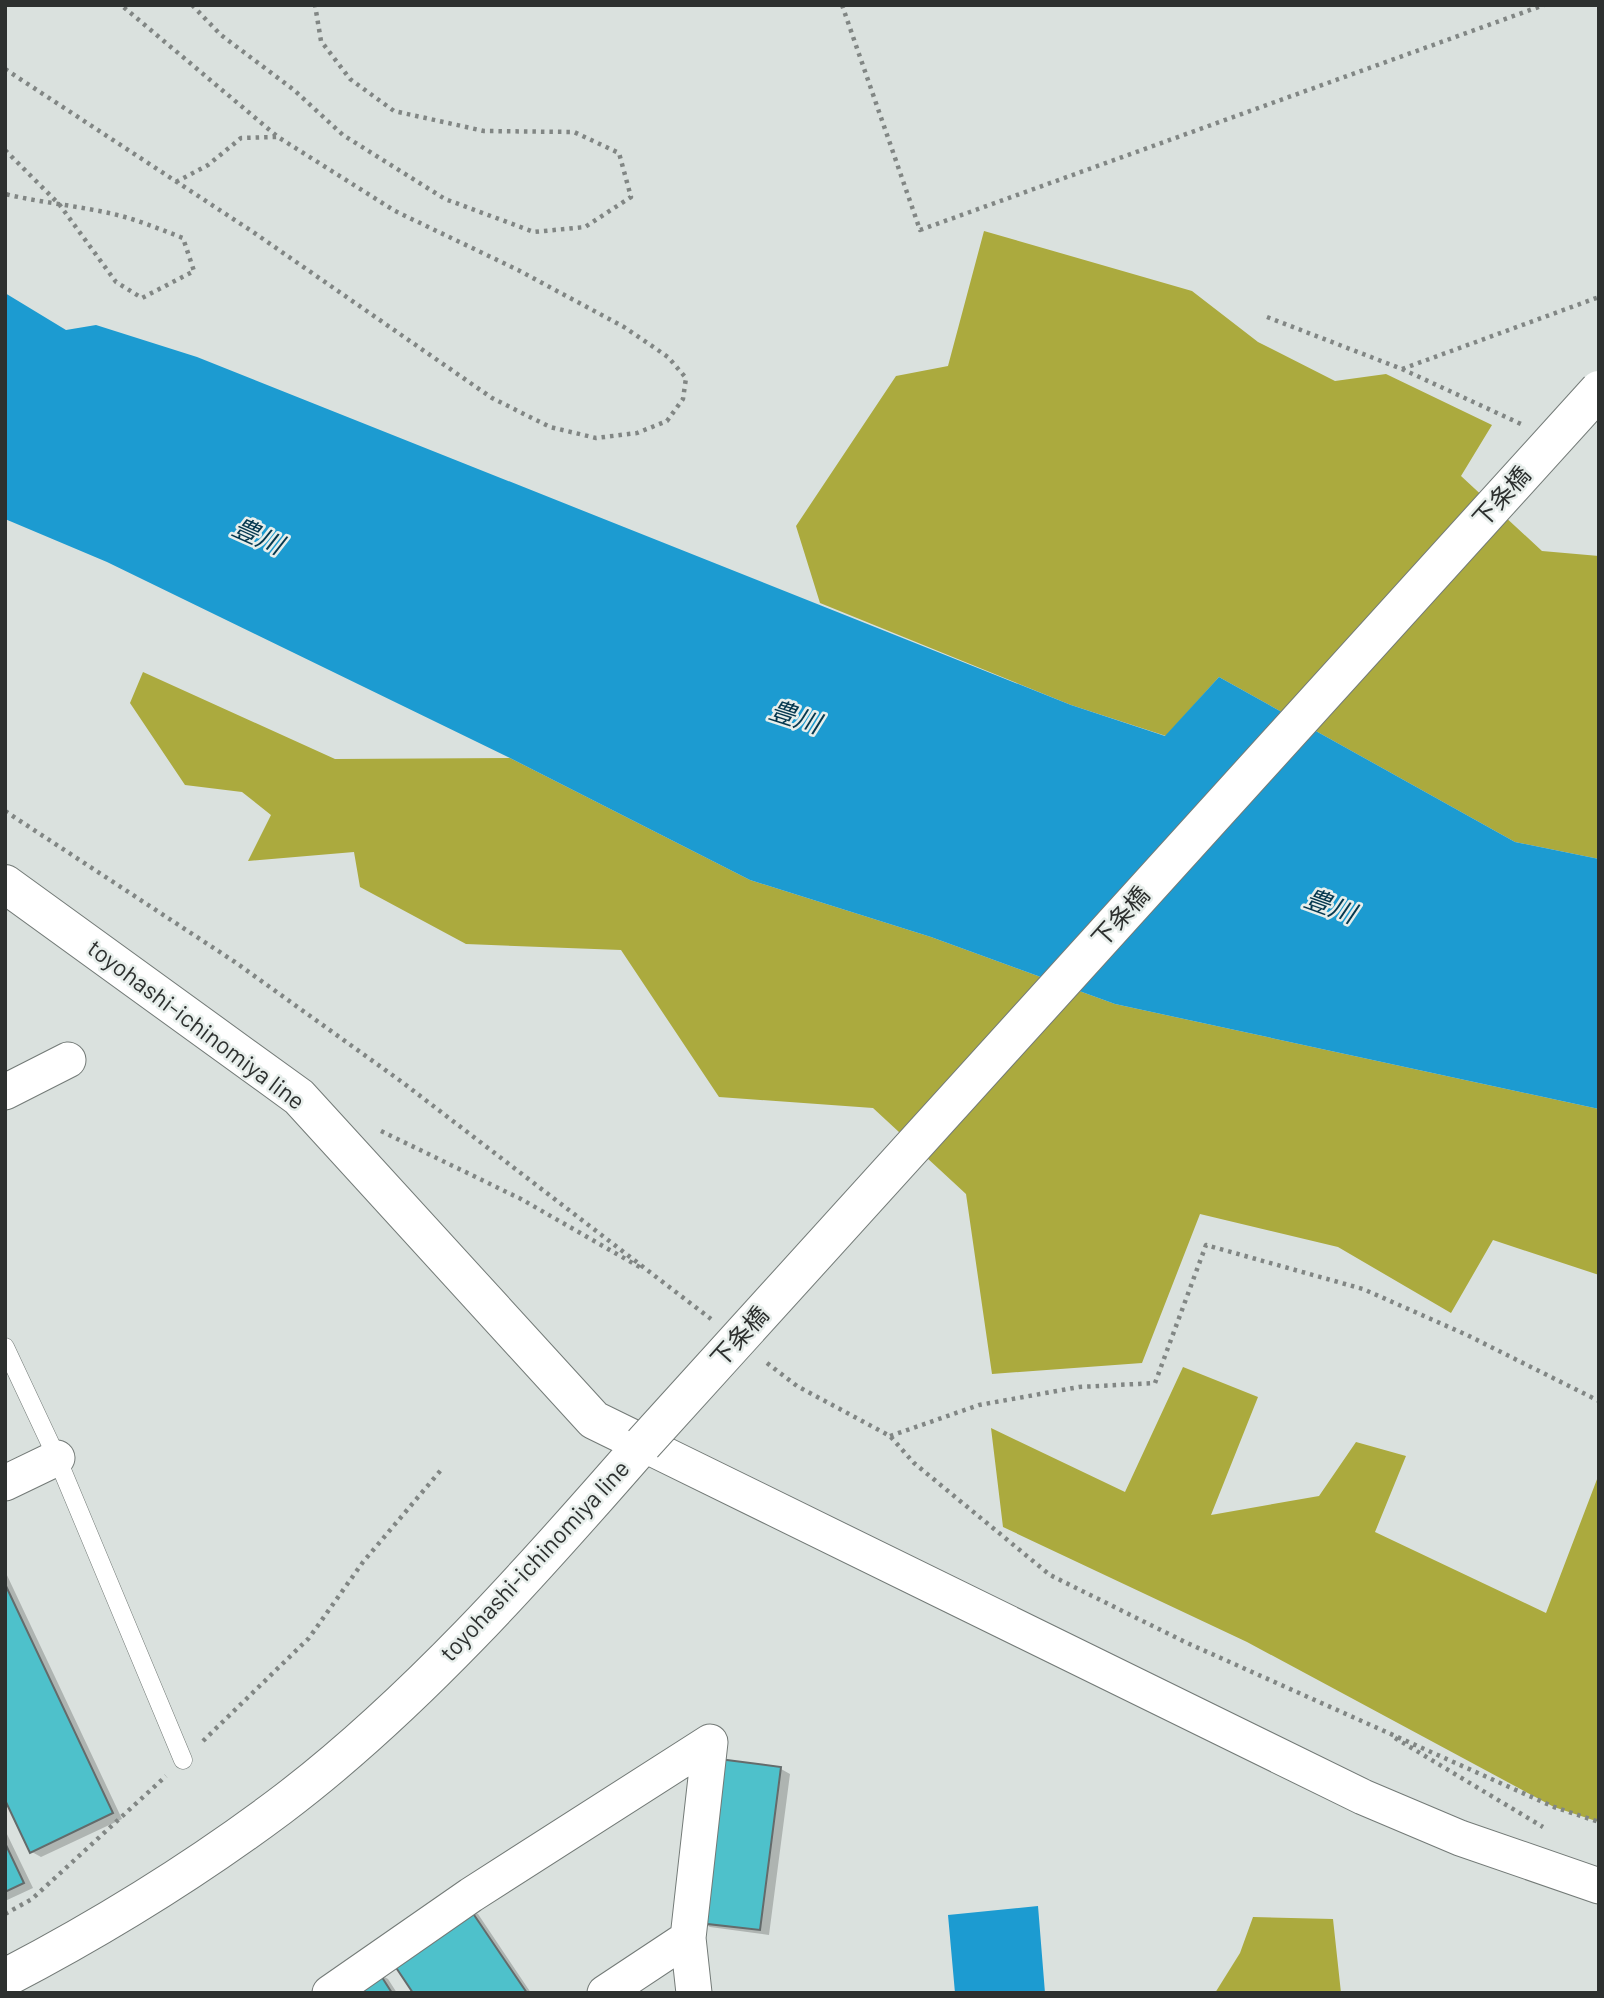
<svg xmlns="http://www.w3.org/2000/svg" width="1604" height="1998" viewBox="0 0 1604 1998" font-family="Barlow,'Noto Sans JP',sans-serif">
<rect width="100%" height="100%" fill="#dae1de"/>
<path fill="#abaa3e" d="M984,231L1192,291L1258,342L1335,381L1386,374L1492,425L1461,476L1542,551L1599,556V859L1515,842L1219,677L1166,736L1071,705L820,603L796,526L896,376L948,366Z
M143,672L335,759L510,758L750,880L931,937L1115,1004L1599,1109V1275L1493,1240L1451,1313L1338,1247L1200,1214L1142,1363L992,1374L966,1194L873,1108L719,1097L621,950L466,944L360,887L354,852L248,861L271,815L242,792L185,785L130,703Z
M1183,1367L1258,1397L1211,1515L1319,1496L1356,1442L1406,1456L1375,1532L1546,1613L1599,1474V1822L1554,1807L1247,1642L1003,1527L991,1428L1125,1492Z
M1253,1917L1333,1919L1341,1993H1215L1240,1953Z"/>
<path fill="#1c9bd1" d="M5,293L66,330L96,325L197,357L1071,705L1165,736L1219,677L1515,842L1599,859V1109L1115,1004L931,937L750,880L510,758L107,562L5,519Z
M1038,1906L1045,1993H955L948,1915Z"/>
<path fill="#0003" d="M5,1571L122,1819L41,1857L32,1852L5,1796Z
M721,1761L781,1769L790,1774L769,1935L710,1927L701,1922Z
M5,1830L33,1888L5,1901Z
M468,1909L478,1914L531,1993H416Z
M378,1973L388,1979L397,1993H349Z"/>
<path fill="#4ec1cb" stroke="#646b6b" stroke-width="2" d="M5,1584L113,1813L30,1853L5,1800Z
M719,1759L781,1767L760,1930L699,1923Z
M5,1843L24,1883L5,1892Z
M468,1906L527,1993H413L391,1960Z
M378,1971L392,1993H345Z"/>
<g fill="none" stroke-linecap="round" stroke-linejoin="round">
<defs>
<path id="service" d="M5,1347L57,1458L183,1760"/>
<path id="minor" d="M5,1092L68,1060
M643,1444L1363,1797L1460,1838L1599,1886
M5,1483L57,1458
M330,1993L471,1895L710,1742L688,1938L694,1993
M605,1993L688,1938"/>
<path id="secondary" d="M5,884L299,1097L594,1420L643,1444C534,1569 412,1707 279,1807C192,1872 101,1928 5,1978"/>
</defs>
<use href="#service" stroke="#737a77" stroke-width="19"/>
<use href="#minor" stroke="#737a77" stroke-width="37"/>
<use href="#secondary" stroke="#737a77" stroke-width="40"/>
<path stroke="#818684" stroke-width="4.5" stroke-dasharray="3.5 5" stroke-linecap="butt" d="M192,5L221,35L294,90L343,135L445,199L534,232L585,227L631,197L619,153L574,132L484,131L394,111L350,79L321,41L315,5
M842,5L920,230L1544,5
M5,69L253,232L492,398L550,427L596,438L637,433L667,421L683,399L686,378L668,357L624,327L518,270L395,211L278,137L121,5
M5,150L59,204L116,282L142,298L194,271L183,238C157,228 131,217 104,212C71,205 38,202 5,194
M176,182L208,165L241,138L277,137
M1267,317L1402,369L1521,424
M1402,369L1599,297
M5,811L235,962L402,1082L711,1319
M381,1131L521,1199L643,1269
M767,1363L797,1386L890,1436L914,1463L1050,1575L1185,1642L1554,1807L1599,1822
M890,1436L979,1405L1079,1387L1155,1383L1206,1245L1363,1289L1467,1335L1599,1401
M1395,1738L1543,1827
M203,1741L309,1638L363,1562L441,1470
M5,1914L32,1899L166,1776"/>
<use href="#service" stroke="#fff" stroke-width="18"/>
<use href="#minor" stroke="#fff" stroke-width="35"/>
<use href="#secondary" stroke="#fff" stroke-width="38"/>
<defs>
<path id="secondary-bridge" d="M643,1444L1599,390"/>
</defs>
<use href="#secondary-bridge" stroke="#737a77" stroke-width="40" stroke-linecap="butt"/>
<use href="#secondary-bridge" stroke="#fff" stroke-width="38"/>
</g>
<g text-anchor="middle" stroke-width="5" stroke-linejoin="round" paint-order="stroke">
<g font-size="24" fill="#2d302f" stroke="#e7eeeb">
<text transform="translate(1502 497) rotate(-48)" y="8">下条橋</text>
<text transform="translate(1121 917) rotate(-48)" y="8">下条橋</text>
<text transform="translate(196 1025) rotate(37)" y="8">toyohashi-ichinomiya line</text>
<text transform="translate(740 1337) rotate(-48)" y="8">下条橋</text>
<text transform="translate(535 1561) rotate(-47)" y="8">toyohashi-ichinomiya line</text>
</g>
<g font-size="26" font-style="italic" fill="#05384f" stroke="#e7eeeb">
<text transform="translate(258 536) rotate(24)" y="9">豊川</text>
<text transform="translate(795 717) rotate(18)" y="9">豊川</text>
<text transform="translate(1330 906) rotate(20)" y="9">豊川</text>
</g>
</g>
<rect width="1604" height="1998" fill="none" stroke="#2d302f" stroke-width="14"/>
</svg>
